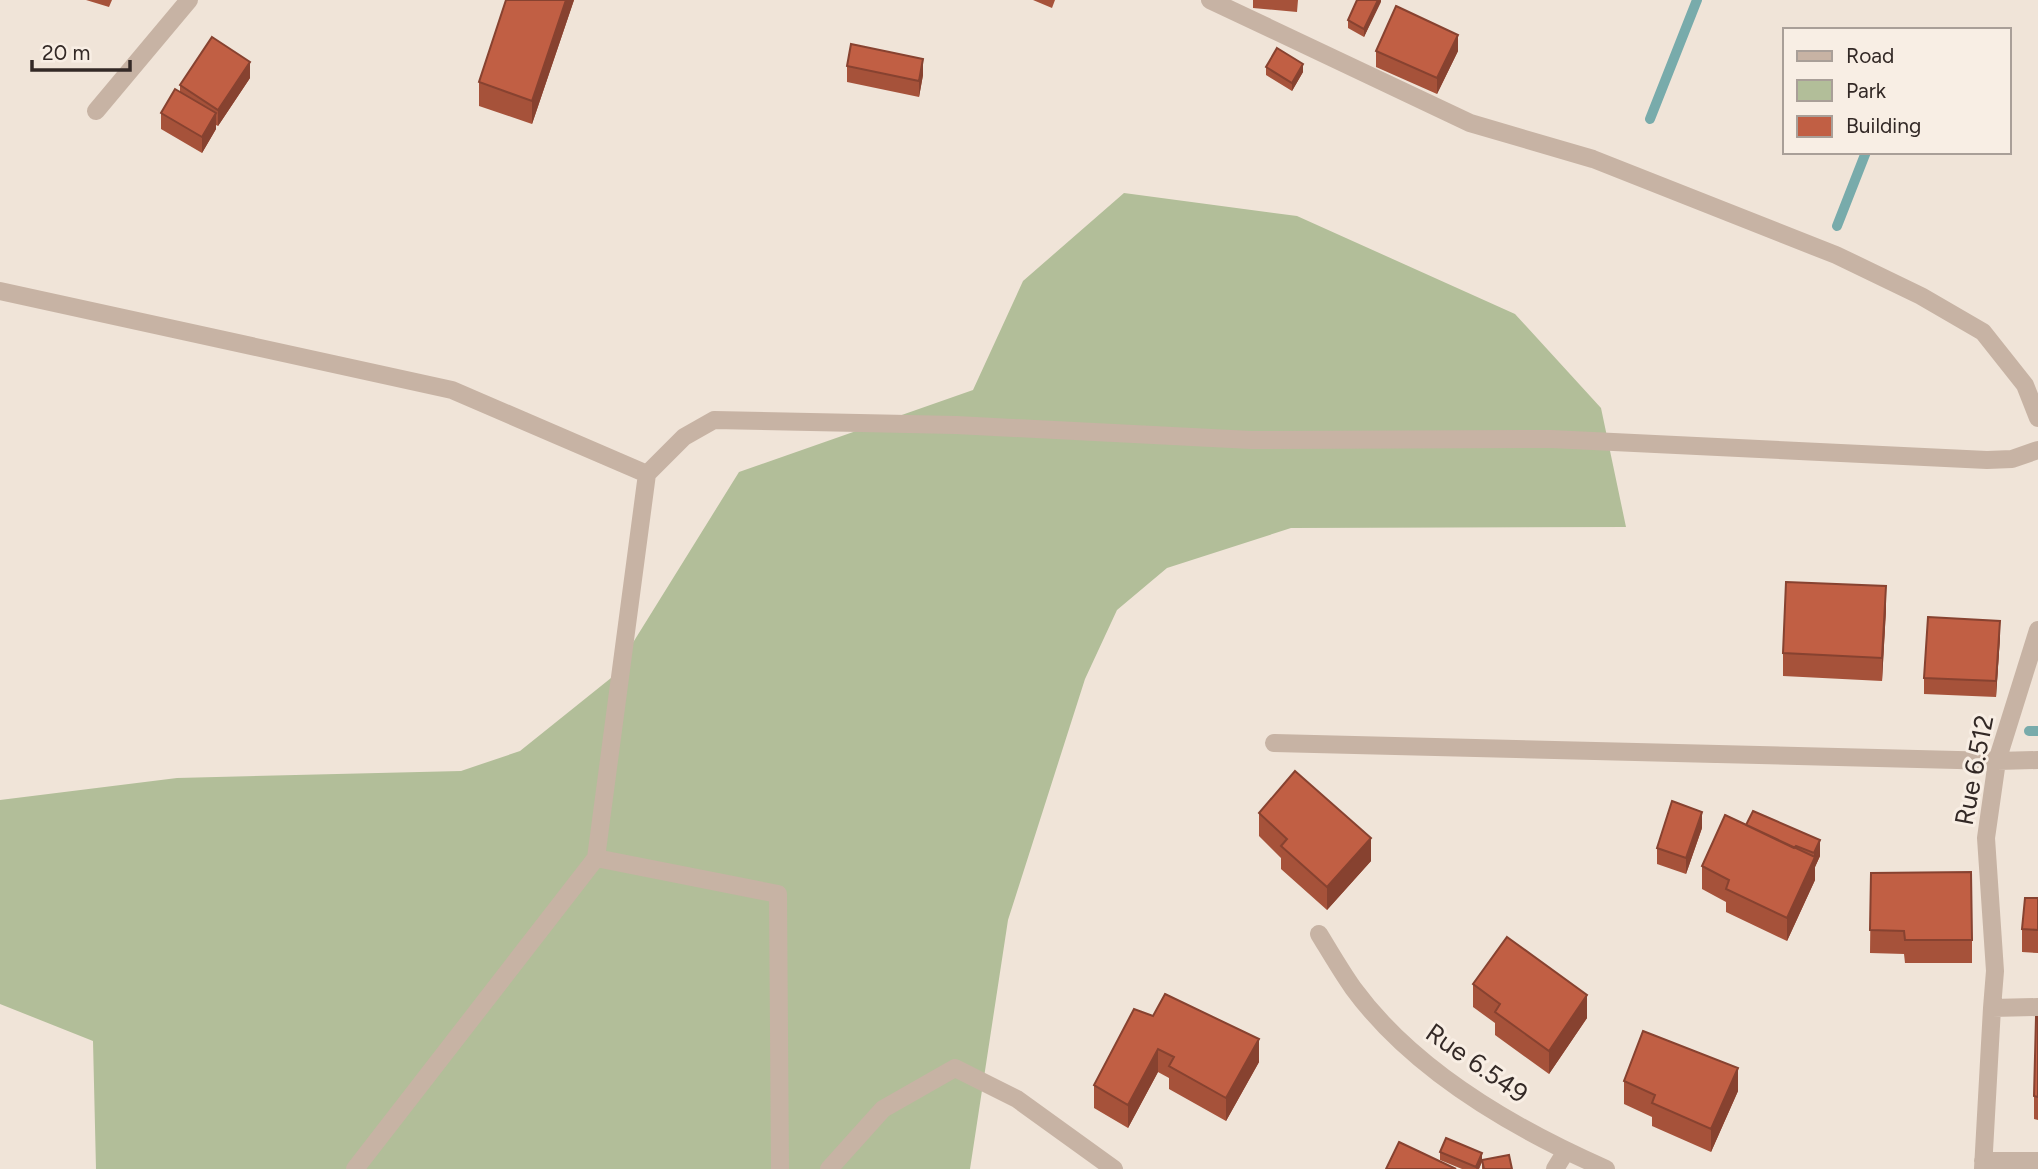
<svg xmlns="http://www.w3.org/2000/svg" width="2038" height="1169" viewBox="0 0 2038 1169" font-family="Figtree,sans-serif">
<rect width="100%" height="100%" fill="#f0e4d8"/>
<path fill="#b2be99" d="M1124,193L1297,216L1515,314L1601,408L1626,527L1291,528L1167,568L1117,610L1085,679L1008,920L970,1169H96L93,1041L0,1004V800L177,778L461,771L520,751L611,678L739,472L973,390L1023,281Z"/>
<g fill="none" stroke-linecap="round" stroke-linejoin="round">
<path stroke="#78abab" stroke-width="10" d="M1650,119L1697,0
M1837,226L1866,152
M2029,731H2038"/>
<path stroke="#c7b3a4" stroke-width="18" d="M1210,0L1470,123L1593,159L1836,255L1921,296L1983,332L2025,385L2038,418
M96,111L189,0
M0,291L452,390L647,474
M1274,743L1997,761L2038,760
M596,858L778,894L780,1169
M1319,934C1330,952 1341,971 1353,988C1413,1070 1515,1129 1606,1169
M1992,1008L1995,971L1986,838L1997,761L2038,630
M1983,1161H2038
M355,1169L596,858L647,474L684,437L714,420L956,425L1251,440L1551,439L1987,460L2012,459L2038,450
M829,1169L883,1109L955,1068L1017,1099L1114,1169
M1555,1169L1566,1151
M1983,1169L1992,1008L2038,1007"/>
</g>
<path fill="#a6523a" d="M86,0H112L109,7Z
M506,0H574L532,124L479,106V82Z
M1033,0H1055L1052,8Z
M1253,0H1298L1297,12L1253,8Z
M1381,0L1364,37L1348,28V20Z
M1376,51H1458L1437,94L1376,67Z
M847,66L923,75L919,97L847,82Z
M1266,67L1303,72L1292,91L1266,75Z
M250,78L218,126L216,125V129L202,153L161,129V113L180,93V85Z
M1886,609L1882,681L1783,676V653Z
M2000,637L1996,697L1924,694V678Z
M1259,813L1371,861L1327,910L1281,869V858L1259,836Z
M1746,825L1820,856L1815,867V880L1787,941L1726,912V902L1702,889V866Z
M1702,828L1686,874L1657,864V848Z
M1871,873L1972,940V963H1905L1904,954L1870,953Z
M2038,898V958V953L2022,952V929Z
M1473,984L1587,1018L1549,1074L1495,1035V1023L1473,1007Z
M1134,1009L1259,1062L1226,1121L1169,1089V1078L1158,1072L1128,1128L1094,1108V1085Z
M2038,1017V1120L2034,1119V1096Z
M1624,1081L1738,1091L1711,1152L1652,1126V1117L1624,1104Z
M1440,1152L1482,1160L1512,1169H1482V1162L1479,1169H1462L1440,1160Z"/>
<path fill="#874230" d="M566,0H574L532,124V101Z
M1378,0H1381V2L1364,37V29Z
M1458,35V51L1437,94V78Z
M923,59V75L919,97V81Z
M250,62V78L218,126V110Z
M1303,64V72L1292,91V83Z
M216,113V129L202,153V137Z
M1886,586V609L1882,681V658Z
M2000,621V637L1996,697V681Z
M1702,812V828L1686,874V858Z
M1371,838V861L1327,910V887Z
M1820,840V856L1815,867V880L1787,941V918L1814,860V853Z
M1587,995V1018L1549,1074V1051Z
M1259,1039V1062L1226,1121V1098Z
M1158,1049V1072L1128,1128V1105Z
M1738,1068V1091L1711,1152V1129Z
M1482,1153V1161L1479,1169H1476Z"/>
<path fill="#c15f44" stroke="#874230" stroke-width="2" d="M506,0H566L532,101L479,82Z
M1357,0H1378L1364,29L1348,20Z
M1396,6L1458,35L1437,78L1376,51Z
M212,37L250,62L218,110L180,85Z
M851,44L923,59L919,81L847,66Z
M1277,48L1303,64L1292,83L1266,67Z
M175,89L216,113L202,137L161,113Z
M1786,582L1886,586L1882,658L1783,653Z
M1928,617L2000,621L1996,681L1924,678Z
M1295,771L1371,838L1327,887L1281,846L1287,839L1259,813Z
M1672,801L1702,812L1686,858L1657,848Z
M1753,811L1820,840L1814,853L1796,846L1794,848L1746,825Z
M1725,815L1815,857L1787,918L1726,889L1729,880L1702,866Z
M1971,872L1972,940H1905L1904,931L1870,930L1871,873Z
M2025,898H2038V930L2022,929Z
M1507,937L1587,995L1549,1051L1495,1012L1500,1004L1473,984Z
M1165,994L1259,1039L1226,1098L1169,1066L1174,1057L1158,1049L1128,1105L1094,1085L1134,1009L1153,1016Z
M2036,1017H2038V1097L2034,1096Z
M1643,1031L1738,1068L1711,1129L1652,1103L1655,1095L1624,1081Z
M1446,1138L1482,1153L1476,1167L1440,1152Z
M1399,1142L1456,1169H1386Z
M1509,1155L1512,1169H1484L1482,1160Z"/>
<g text-anchor="middle" stroke-width="6" stroke-linejoin="round" paint-order="stroke">
<g font-size="26" fill="#332926" stroke="#f8eee4">
<text transform="translate(1974 770) rotate(-79)" y="9">Rue 6.512</text>
<text transform="translate(1477 1063) rotate(35)" y="9">Rue 6.549</text>
</g>
</g>
<rect x="1783" y="28" width="228" height="126" fill="#f8eee4" stroke="#a99f98" stroke-width="2"/>
<rect x="1797" y="51" width="35" height="10" fill="#c7b3a4" stroke="#a99f98" stroke-width="2"/>
<text x="1846" y="63" font-size="21" fill="#332926">Road</text>
<rect x="1797" y="80" width="35" height="21" fill="#b2be99" stroke="#a99f98" stroke-width="2"/>
<text x="1846" y="98" font-size="21" fill="#332926">Park</text>
<rect x="1797" y="116" width="35" height="21" fill="#c15f44" stroke="#a99f98" stroke-width="2"/>
<text x="1846" y="133" font-size="21" fill="#332926">Building</text>
<path d="M32 60v10h98v-10" fill="none" stroke="#332926" stroke-width="3.5"/>
<text x="42" y="60" font-size="21" fill="#332926" stroke="#f8eee4" stroke-width="5" paint-order="stroke">20 m</text>
</svg>
